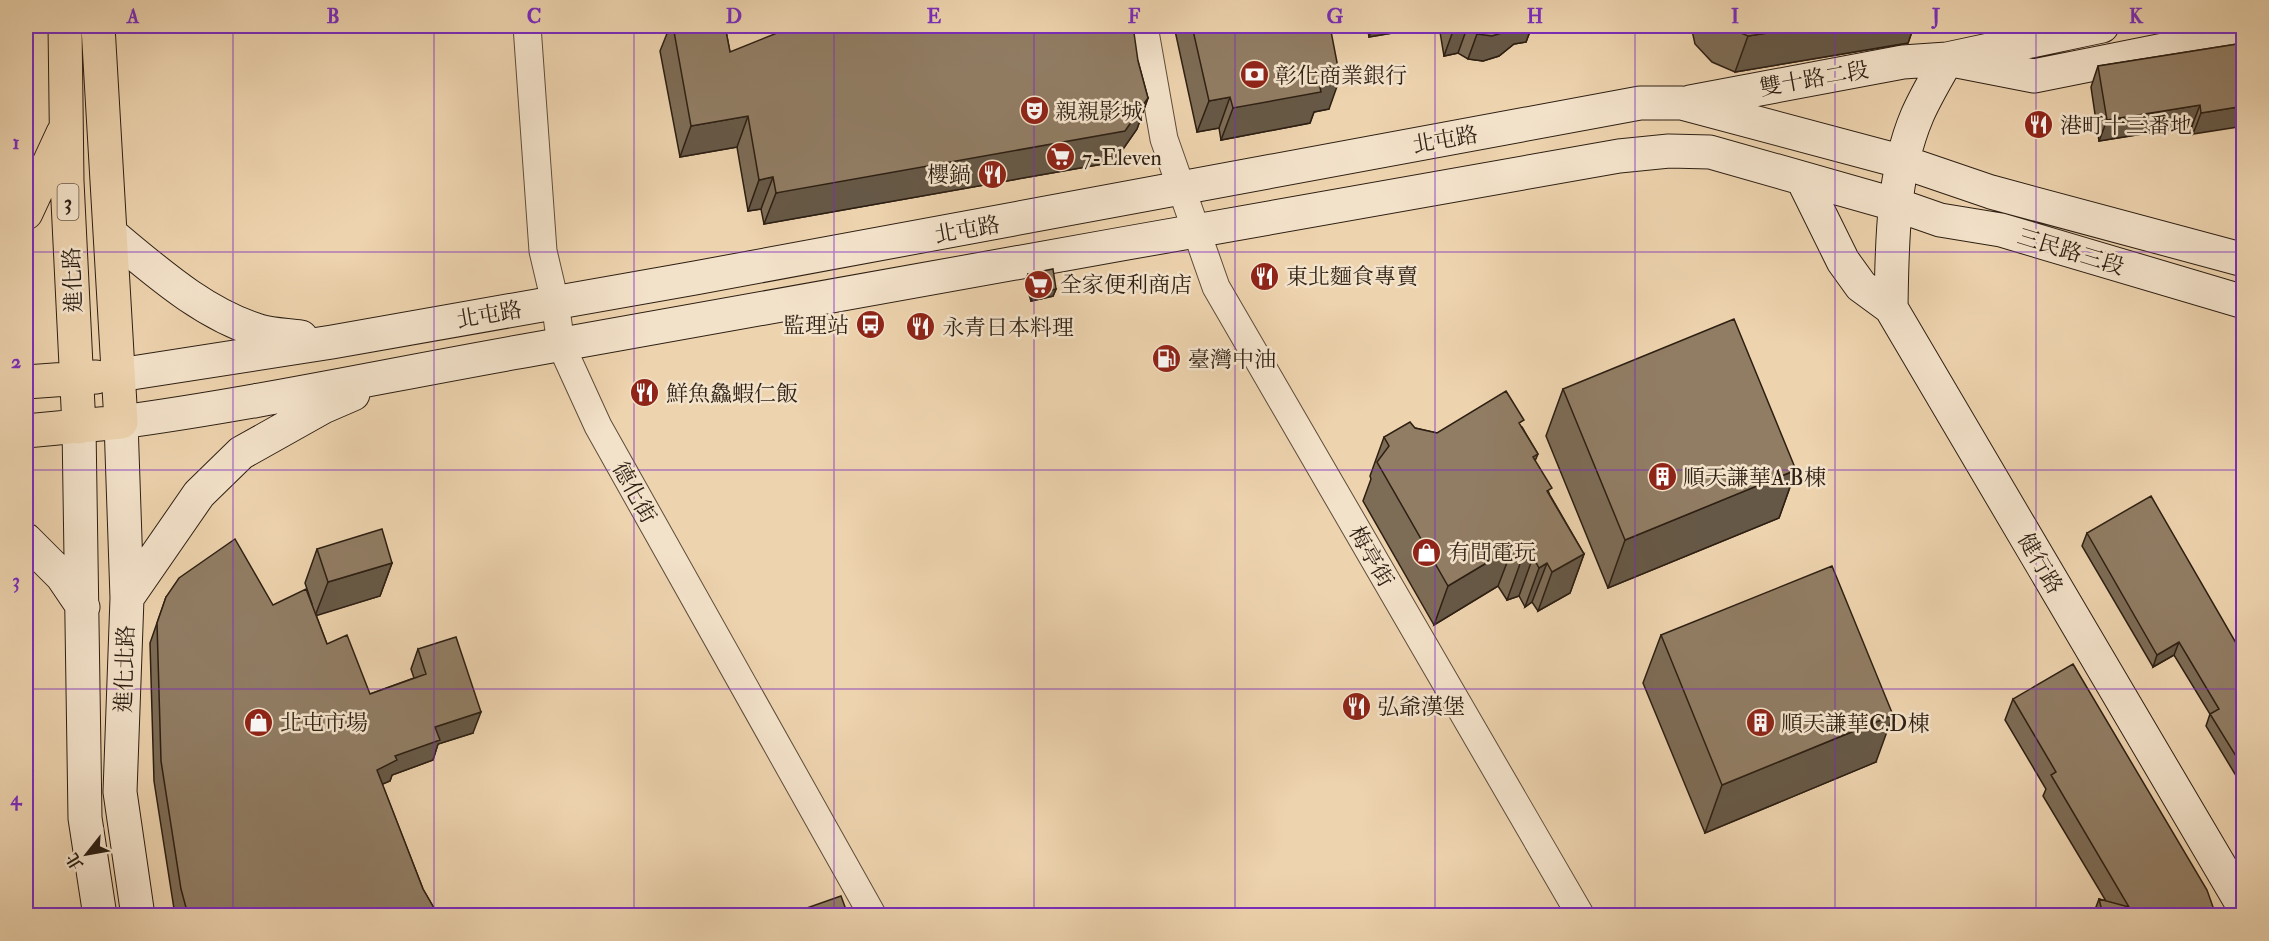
<svg xmlns="http://www.w3.org/2000/svg" width="2269" height="941" viewBox="0 0 2269 941" font-family="'IM FELL Double Pica','Noto Serif TC',serif">
<rect width="100%" height="100%" fill="#edd3ae"/>
<filter id="stains"><feTurbulence type="fractalNoise" baseFrequency=".00333" numOctaves="4"/><feColorMatrix values="0 0 0 0 .2 0 0 0 0 .09 0 0 0 0 .02 0 0 0 .5 -.17"/></filter>
<radialGradient id="worn" r=".72"><stop offset=".6" stop-color="#630" stop-opacity="0"/><stop offset="1" stop-color="#630" stop-opacity=".3"/></radialGradient>
<g fill="none" stroke-linecap="round" stroke-linejoin="round">
<defs>
<path id="street" d="M527,26L543,251L555,302L561,345L598,426L873,916
M1144,26L1164,139L1216,287L1581,916"/>
<path id="secondary" d="M2244,34L2034,76L1947,59C1937,78 1925,97 1917,116C1892,175 1892,246 1891,308L2244,907
M1690,102L1903,62L1947,59L2102,26
M1803,180L1843,261L1861,286L1891,308
M112,235C157,272 202,313 259,331C272,335 287,335 301,337
M119,375L332,342L695,278L1640,103H1682L1903,162L1991,192L2244,260
M79,427L85,818L100,916
M26,540L62,576L83,607
M127,598L199,494L241,453L323,407L353,394
M138,916L120,792L127,598L121,422C260,403 397,373 535,349C897,286 1257,218 1619,156L1669,151L1710,152L1897,205L1940,220L2001,230L2244,302"/>
<path id="primary" d="M65,26L67,181L79,427
M26,213L63,133
M26,382L96,377
M26,431L121,422L98,26"/>
</defs>
<use href="#street" stroke="#5d4c3a" stroke-width="29"/>
<use href="#secondary" stroke="#2d1f13" stroke-width="35"/>
<use href="#primary" stroke="#2d1f13" stroke-width="35"/>
<use href="#street" stroke="#f3e2ca" stroke-width="27"/>
<use href="#secondary" stroke="#f3e2ca" stroke-width="33"/>
<use href="#primary" stroke="#edd3ae" stroke-width="33"/>
</g>
<path fill="#7d6c56" stroke="#2d1f13" stroke-width="1.5" d="M670,26H725L730,52L957,32L1138,61L1148,98L1137,129L1114,162L764,224L761,209L748,211L737,147L680,157L660,51Z
M1174,26H1330L1329,109L1314,112L1310,123L1221,140L1219,128L1197,132Z
M1367,26H1434L1369,37Z
M1439,26H1532L1526,42L1514,44L1499,56L1483,61L1468,59L1458,53L1444,56Z
M1691,26H1914L1908,43L1735,72L1712,62L1695,44Z
M2244,43L2193,134L2192,126L2099,141L2091,87L2098,66Z
M1028,274L1056,289L1053,296L1031,301L1025,281Z
M1563,389L1796,470L1779,518L1608,588L1546,436Z
M1522,427L1538,454L1535,461L1550,495L1584,554L1570,593L1538,611L1532,602L1525,607L1519,596L1507,600L1498,586L1434,625L1363,501L1371,479L1370,476L1384,437L1415,428L1437,433Z
M2087,533L2240,650L2244,648V789L2206,726L2210,714L2174,655L2153,667L2082,546Z
M317,549L392,563L380,596L316,615L327,644L370,694L414,678L411,669L418,649L473,733L438,744L433,760L392,775L390,781L382,784L423,889L438,915H175L154,781L150,643L166,597L273,605L312,604L305,583Z
M1661,635L1876,762L1705,833L1643,683Z
M2013,699L2210,915H2093L2099,899L2106,901L2043,796L2046,789L2005,720Z"/>
<path fill="#665846" stroke="#2d1f13" stroke-width="1.5" d="M1373,26H1434L1369,37Z
M1515,26H1532L1526,42L1514,44L1499,56L1483,61L1468,59L1477,34Z
M1812,26H1914L1908,43L1735,72L1748,36Z
M1467,28L1458,53L1444,56L1453,31Z
M1340,78L1329,109L1314,112L1310,123L1221,140L1233,108L1319,82Z
M1230,97L1219,128L1197,132L1209,101Z
M1148,98L1137,129L1114,162L764,224L776,193Z
M2200,105L2192,126L2099,141L2107,120Z
M2244,106V126L2193,134L2201,113Z
M748,116L737,147L680,157L691,126Z
M773,177L761,209L748,211L759,180Z
M1056,289L1053,296L1031,301L1033,294Z
M1796,470L1779,518L1608,588L1625,540Z
M1513,547L1498,586L1434,625L1448,586Z
M1584,554L1570,593L1538,611L1552,572Z
M1533,557L1519,596L1507,600L1521,561Z
M392,563L380,596L315,616L328,582Z
M1547,563L1532,602L1525,607L1539,568Z
M2179,642L2174,655L2153,667L2157,655Z
M481,712L473,733L438,744L433,760L392,775L390,781L369,790L377,770L435,727Z
M1893,715L1876,762L1705,833L1722,785Z
M29,748L26,758V749Z
M33,772L26,792V775Z
M33,800L26,822V803Z"/>
<path fill="#917d64" stroke="#2d1f13" stroke-width="1.5" d="M673,26H725L730,52L777,33H806L848,26H955L957,32L993,26H1133L1138,61L1148,98L1125,131L776,193L773,177L759,180L748,116L691,126Z
M1192,26H1330L1340,78L1319,82L1321,92L1233,108L1230,97L1209,101Z
M1452,26H1515L1508,31L1492,36L1477,34L1467,28L1453,31Z
M1724,26H1812L1748,36Z
M2244,43V106L2201,113L2200,105L2107,120L2098,66Z
M1053,269L1056,289L1033,294L1028,274Z
M1734,319L1796,470L1625,540L1563,389Z
M1506,391L1524,420L1519,423L1538,454L1533,457L1552,488L1547,491L1584,554L1552,572L1547,563L1539,568L1533,557L1521,561L1513,547L1448,586L1377,462L1389,446L1384,437L1410,422L1415,428L1437,433Z
M2151,496L2240,650L2244,648V769L2210,714L2219,709L2179,642L2157,655L2087,533Z
M382,529L392,563L328,582L317,549Z
M235,539L273,605L306,589L327,644L347,635L370,694L426,674L418,649L456,637L481,712L435,727L440,740L395,756L397,760L377,770L423,889L438,915H188L181,889L161,761L157,623L166,597L179,578Z
M1832,566L1893,715L1722,785L1661,635Z
M2073,664L2207,890L2213,907L2210,915H2103L2099,899L2129,907L2051,775L2056,772L2013,699Z
M26,739L29,748L26,749Z
M26,756L33,772L26,775Z
M26,781L33,800L26,803Z
M841,896L848,915H787Z"/>
<path fill="none" stroke="#7b2cbf" stroke-width="1.5" stroke-opacity="0.55" d="M233,26V916M434,26V916M634,26V916M834,26V916M1034,26V916M1235,26V916M1435,26V916M1635,26V916M1835,26V916M2036,26V916M26,252H2244M26,470H2244M26,689H2244"/>
<defs>
<symbol id="bank-disc" viewBox="-11 -11 22 22"><circle r="9.5" fill="#8f2418" stroke="#f3e2ca"/><path d="M-6-4H6V4H-6ZM0-2.3a2.3 2.3 0 1 0 0 4.6a2.3 2.3 0 1 0 0-4.6Z" fill="#fff"/></symbol>
<symbol id="theatre-disc" viewBox="-11 -11 22 22"><circle r="9.5" fill="#8f2418" stroke="#f3e2ca"/><path d="M-5-5.5Q0-4 5-5.5V0Q5 5 0 6Q-5 5-5 0ZM-3.3-2.5H-1v1.5H-3.3ZM1-2.5H3.3v1.5H1ZM-2.8 1Q0 5.5 2.8 1Z" fill="#fff"/></symbol>
<symbol id="restaurant-disc" viewBox="-11 -11 22 22"><circle r="9.5" fill="#8f2418" stroke="#f3e2ca"/><path d="M-5-6h1v4h1v-4h1v4h1v-4h1v5L-1.5 .5V6h-2V.5L-5-1ZM5-6V6H3V1.5H1.5Q1.5-4 5-6Z" fill="#fff"/></symbol>
<symbol id="supermarket-disc" viewBox="-11 -11 22 22"><circle r="9.5" fill="#8f2418" stroke="#f3e2ca"/><path d="M-6-5.5h2.5l.6 2H6L4.5 2H-2.5L-4.4-4H-6ZM-1.5 3.2a1.3 1.3 0 1 0 .1 0ZM3 3.2a1.3 1.3 0 1 0 .1 0Z" fill="#fff"/></symbol>
<symbol id="bus-disc" viewBox="-11 -11 22 22"><circle r="9.5" fill="#8f2418" stroke="#f3e2ca"/><path d="M-5-6H5V4H4V6H2V4H-2V6H-4V4H-5ZM-3.5-4V0h7V-4ZM-3.5 1.2v1.5H-2V1.2ZM2 1.2v1.5H3.5V1.2Z" fill="#fff"/></symbol>
<symbol id="fuel-disc" viewBox="-11 -11 22 22"><circle r="9.5" fill="#8f2418" stroke="#f3e2ca"/><path d="M-5.5-6h7V0h2V4h1.3V-2.5L3-4.5l.8-.8L6-3V5H2.5V1h-1V6h-7ZM-4.2-4.7v3.2H.2V-4.7Z" fill="#fff"/></symbol>
<symbol id="building-disc" viewBox="-11 -11 22 22"><circle r="9.5" fill="#8f2418" stroke="#f3e2ca"/><path d="M-4-6H4V6H1V3H-1V6H-4ZM-2.5-4.3h1.7v1.8h-1.7ZM.8-4.3h1.7v1.8H.8ZM-2.5-1h1.7V.8h-1.7ZM.8-1h1.7V.8H.8Z" fill="#fff"/></symbol>
<symbol id="shop-disc" viewBox="-11 -11 22 22"><circle r="9.5" fill="#8f2418" stroke="#f3e2ca"/><path d="M-5-2.5h2.3a2.7 3.5 0 0 1 5.4 0H5L5.5 6h-11ZM-1.5-2.5h3a1.5 2.3 0 0 0-3 0Z" fill="#fff"/></symbol>
</defs>
<g fill-rule="evenodd">
<use href="#bank-disc" x="1238" y="58" width="33" height="33"/>
<use href="#theatre-disc" x="1018" y="94" width="33" height="33"/>
<use href="#restaurant-disc" x="2022" y="108" width="33" height="33"/>
<use href="#supermarket-disc" x="1044" y="140" width="33" height="33"/>
<use href="#restaurant-disc" x="976" y="158" width="33" height="33"/>
<use href="#restaurant-disc" x="1248" y="260" width="33" height="33"/>
<use href="#supermarket-disc" x="1022" y="268" width="33" height="33"/>
<use href="#bus-disc" x="854" y="308" width="33" height="33"/>
<use href="#restaurant-disc" x="904" y="310" width="33" height="33"/>
<use href="#fuel-disc" x="1150" y="342" width="33" height="33"/>
<use href="#restaurant-disc" x="628" y="376" width="33" height="33"/>
<use href="#building-disc" x="1646" y="460" width="33" height="33"/>
<use href="#shop-disc" x="1410" y="536" width="33" height="33"/>
<use href="#restaurant-disc" x="1340" y="690" width="33" height="33"/>
<use href="#shop-disc" x="242" y="706" width="33" height="33"/>
<use href="#building-disc" x="1744" y="706" width="33" height="33"/>
</g>
<g text-anchor="middle" stroke-width="5" stroke-linejoin="round" paint-order="stroke">
<rect fill="#f3e2ca" stroke="#685a4a" stroke-width="1.5" x="57.5" y="184" width="21" height="36" rx="4.5"/>
<g font-size="21" font-weight="bold" fill="#2d1f13">
<text x="68" y="209">3</text>
</g>
<g font-size="22" fill="#2d1f13" stroke="#f3e2ca" text-anchor="start">
<text x="1275" y="83">彰化商業銀行</text>
<text x="1055" y="119">親親影城</text>
<text x="2060" y="133">港町十三番地</text>
<text x="1082" y="165">7-Eleven</text>
<text x="971" y="182" text-anchor="end">櫻鍋</text>
<text x="1286" y="284">東北麵食專賣</text>
<text x="1060" y="292">全家便利商店</text>
<text x="849" y="333" text-anchor="end">監理站</text>
<text x="942" y="335">永青日本料理</text>
<text x="1188" y="367">臺灣中油</text>
<text x="666" y="401">鮮魚鱻蝦仁飯</text>
<text x="1683" y="485">順天謙華A.B棟</text>
<text x="1448" y="560">有間電玩</text>
<text x="1377" y="714">弘爺漢堡</text>
<text x="280" y="730">北屯市場</text>
<text x="1781" y="731">順天謙華C.D棟</text>
</g>
<g font-size="22" fill="#2d1f13" stroke="#f3e2ca">
<text transform="translate(1814 78) rotate(-10)" y="8">雙十路二段</text>
<text transform="translate(1445 139) rotate(-10)" y="8">北屯路</text>
<text transform="translate(967 229) rotate(-10)" y="8">北屯路</text>
<text transform="translate(2071 251) rotate(17)" y="8">三民路三段</text>
<text transform="translate(72 280) rotate(-92)" y="8">進化路</text>
<text transform="translate(489 314) rotate(-10)" y="8">北屯路</text>
<text transform="translate(635 492) rotate(61)" y="8">德化街</text>
<text transform="translate(1372 556) rotate(60)" y="8">梅亭街</text>
<text transform="translate(2041 563) rotate(60)" y="8">健行路</text>
<text transform="translate(124 669) rotate(-88)" y="8">進化北路</text>
</g>
</g>
<rect width="2269" height="941" fill="none" stroke="#edd3ae" stroke-width="66"/>
<g transform="translate(87 854) rotate(239)" stroke="#f3e2ca" stroke-width="4.5" paint-order="stroke">
<path d="M0-4.5L10 22L0 15L-10 22Z" fill="#2d1f13"/>
<text y="-9" font-size="16" font-weight="bold" text-anchor="middle" fill="#2d1f13">北</text>
</g>
<rect x="33" y="33" width="2203" height="875" fill="none" stroke="#7b2cbf" stroke-width="2"/>
<g font-size="20" text-anchor="middle" font-weight="bold" fill="#7b2cbf">
<text x="133" y="23">A</text>
<text x="333" y="23">B</text>
<text x="534" y="23">C</text>
<text x="734" y="23">D</text>
<text x="934" y="23">E</text>
<text x="1134" y="23">F</text>
<text x="1335" y="23">G</text>
<text x="1535" y="23">H</text>
<text x="1735" y="23">I</text>
<text x="1936" y="23">J</text>
<text x="2136" y="23">K</text>
<text x="16" y="149">1</text>
<text x="16" y="368">2</text>
<text x="16" y="587">3</text>
<text x="16" y="805">4</text>
</g>
<rect width="100%" height="100%" filter="url(#stains)"/>
<rect width="100%" height="100%" fill="url(#worn)"/>
</svg>
